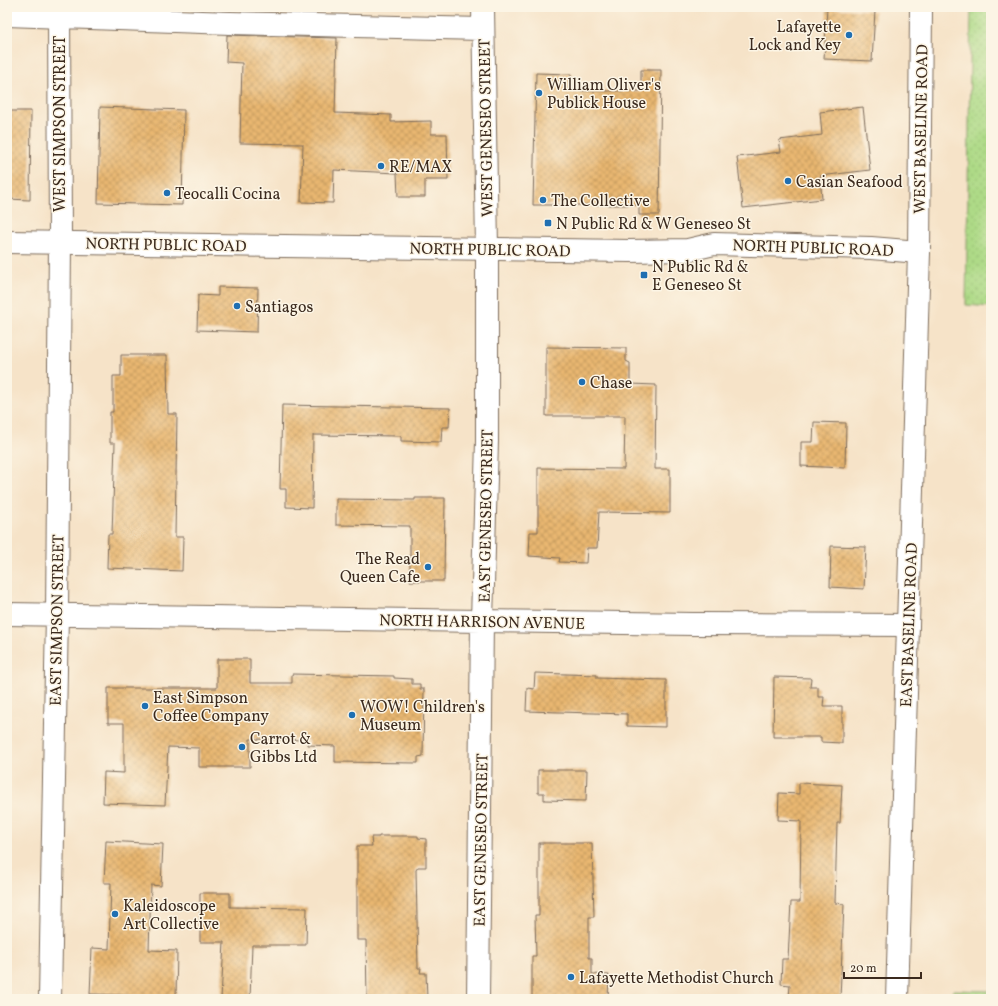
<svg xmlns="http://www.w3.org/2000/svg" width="998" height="1006" viewBox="0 0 998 1006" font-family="Vollkorn,serif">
<defs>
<pattern id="grass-dots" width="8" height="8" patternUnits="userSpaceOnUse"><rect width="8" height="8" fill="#aeda87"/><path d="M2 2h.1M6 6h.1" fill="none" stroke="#97bb74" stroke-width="1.8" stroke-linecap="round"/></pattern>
<pattern id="building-cross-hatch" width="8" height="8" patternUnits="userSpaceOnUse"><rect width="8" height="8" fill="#e9b771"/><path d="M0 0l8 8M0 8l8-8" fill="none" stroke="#be955c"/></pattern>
</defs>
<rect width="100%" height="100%" fill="#fcf5e5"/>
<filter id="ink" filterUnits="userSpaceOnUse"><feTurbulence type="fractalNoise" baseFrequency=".025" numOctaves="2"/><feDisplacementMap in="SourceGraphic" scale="8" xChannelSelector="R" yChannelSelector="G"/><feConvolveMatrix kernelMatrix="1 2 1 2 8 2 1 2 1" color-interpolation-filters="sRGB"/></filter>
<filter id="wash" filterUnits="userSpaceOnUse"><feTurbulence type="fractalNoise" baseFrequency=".012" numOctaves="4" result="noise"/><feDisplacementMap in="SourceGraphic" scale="16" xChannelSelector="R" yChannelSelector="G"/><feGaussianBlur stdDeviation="0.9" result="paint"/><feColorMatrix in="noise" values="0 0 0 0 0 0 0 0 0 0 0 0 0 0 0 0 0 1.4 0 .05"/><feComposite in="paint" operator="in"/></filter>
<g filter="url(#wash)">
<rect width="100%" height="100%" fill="#f6e3c8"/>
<path fill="url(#grass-dots)" stroke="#748252" d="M971,7H991V307L966,305Z
M953,990L991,991V999H953Z"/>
<g id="blocks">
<path fill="url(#building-cross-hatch)" d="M827,8L875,11L872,61L824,59Z
M227,35L337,38L335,113L391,115V122L431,121V134H447L448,180H425V197H398L397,173L334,170L333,203L301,202L303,144L240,143L242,63L226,62Z
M641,70H661L659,215H639V205H533L536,73L571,74V91H641Z
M100,107L184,110L182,205L98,203Z
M863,107L870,170L820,176L822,199L743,208L737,157L781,152L779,140L822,135L820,112Z
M7,111H31L30,200L7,199Z
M218,287L258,288L257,332L197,330L198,295L218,296Z
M546,347L626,348V361L630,363V384L656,385L655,469H670V513L599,512L597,548H587L586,563L559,562L560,558L529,556L530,532H538V468L624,469L625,416H546Z
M121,355H167L168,414H177L175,537H183L182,571L107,568L108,534H112L115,443H110V412H113V376H121Z
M282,405L450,408L449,427H442L441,442L401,441V436L313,435L312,508L286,507V489H280Z
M814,422L846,423L845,468L801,466V442H813Z
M415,498H445L444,581H410V526L336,525V499L415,500Z
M831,546L866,547L864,589L830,587Z
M217,659H250V683H292V674L394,676V678L412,679V684H420V689H424L423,756L418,757V763L335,762V746L308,745V740L250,739V767H199V748L168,747L165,805L103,803L104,772L124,773V723H108V688H217Z
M535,673L597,675V678L666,680V727L627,726V714L526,711L527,688L534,689Z
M774,677L811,678L810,687H818V697H824L823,706H842V743L821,742V737H773Z
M538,770H587L586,801L544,800V793H538Z
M799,783L842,785L840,823H837L835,903L844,904L840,999L789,998L790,985L781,984L782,959H788L791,902H800L801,821L778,820L779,793L799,794Z
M379,836H418V838L426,839V867H418L416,870L418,968H421L420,973H426L427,998L367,999L366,940H357V846H372L371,837H379Z
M106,841L163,844L161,886L151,885L149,950L177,951L176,997L90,994L92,948L109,949L111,883H104Z
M539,843H592L594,917H589V958H592V974L609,975L608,999H532V956H536L535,915H539Z
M200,893H230V907L307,908L306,945H252L250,999H221L224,942H200Z"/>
</g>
</g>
<g filter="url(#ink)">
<use href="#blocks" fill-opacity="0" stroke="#7c6b5a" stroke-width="1"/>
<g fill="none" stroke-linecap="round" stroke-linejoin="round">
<defs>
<path id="street" d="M7,15L230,23L482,29
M7,614L693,624L908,625
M50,999L57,614L60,241L59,7
M478,999L482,621L487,441V248L483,7"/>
<path id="secondary" d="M7,242L630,251L688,250L714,244L871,248L919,252"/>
<path id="primary" d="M897,999L919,252L921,7"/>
</defs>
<use href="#street" stroke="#7c6b5a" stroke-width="24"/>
<use href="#secondary" stroke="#7c6b5a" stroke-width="24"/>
<use href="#primary" stroke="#7c6b5a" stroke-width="24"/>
<use href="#street" stroke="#fff" stroke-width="22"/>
<use href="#secondary" stroke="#fff" stroke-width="22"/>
<use href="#primary" stroke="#fff" stroke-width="22"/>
</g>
</g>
<g fill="#1f6fb2" stroke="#fcf5e5" stroke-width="1.5">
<circle cx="849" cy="35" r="4"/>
<circle cx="539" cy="93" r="4"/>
<circle cx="381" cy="166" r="4"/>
<circle cx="788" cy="181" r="4"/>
<circle cx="167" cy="193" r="4"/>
<circle cx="543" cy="200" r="4"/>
<rect x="544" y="219" width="8" height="8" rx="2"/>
<rect x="640" y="271" width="8" height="8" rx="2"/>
<circle cx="237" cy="306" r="4"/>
<circle cx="582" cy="382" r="4"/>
<circle cx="428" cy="567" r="4"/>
<circle cx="145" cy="706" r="4"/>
<circle cx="352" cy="715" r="4"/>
<circle cx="242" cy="747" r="4"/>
<circle cx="115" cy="914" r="4"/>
<circle cx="571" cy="977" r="4"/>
</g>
<g text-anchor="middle" stroke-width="3" stroke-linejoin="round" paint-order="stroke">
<g font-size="16" fill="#3b2a1e" stroke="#fcf5e5" text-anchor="start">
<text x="841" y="32" text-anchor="end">Lafayette<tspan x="841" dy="18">Lock and Key</tspan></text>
<text x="547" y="90">William Oliver's<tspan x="547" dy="18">Publick House</tspan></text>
<text x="389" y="172">RE/MAX</text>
<text x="796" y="187">Casian Seafood</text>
<text x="175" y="199">Teocalli Cocina</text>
<text x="551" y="206">The Collective</text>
<text x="556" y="229">N Public Rd &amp; W Geneseo St</text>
<text x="652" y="272">N Public Rd &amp;<tspan x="652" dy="18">E Geneseo St</tspan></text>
<text x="245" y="312">Santiagos</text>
<text x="590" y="388">Chase</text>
<text x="420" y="564" text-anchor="end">The Read<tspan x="420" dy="18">Queen Cafe</tspan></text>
<text x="153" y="703">East Simpson<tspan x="153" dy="18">Coffee Company</tspan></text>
<text x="360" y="712">WOW! Children's<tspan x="360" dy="18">Museum</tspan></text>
<text x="250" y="744">Carrot &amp;<tspan x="250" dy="18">Gibbs Ltd</tspan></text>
<text x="123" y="911">Kaleidoscope<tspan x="123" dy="18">Art Collective</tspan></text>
<text x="579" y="983">Lafayette Methodist Church</text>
</g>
<g font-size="16" fill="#3b2a1e" stroke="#fcf5e5">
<text transform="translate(59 124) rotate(-90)" y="6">WEST SIMPSON STREET</text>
<text transform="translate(485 128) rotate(-91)" y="6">WEST GENESEO STREET</text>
<text transform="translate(920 129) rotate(-89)" y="6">WEST BASELINE ROAD</text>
<text transform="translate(166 244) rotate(1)" y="6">NORTH PUBLIC ROAD</text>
<text transform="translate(813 247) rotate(2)" y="6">NORTH PUBLIC ROAD</text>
<text transform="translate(490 249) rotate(1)" y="6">NORTH PUBLIC ROAD</text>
<text transform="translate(485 516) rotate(-89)" y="6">EAST GENESEO STREET</text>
<text transform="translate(56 620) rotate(-89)" y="6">EAST SIMPSON STREET</text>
<text transform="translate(482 621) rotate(1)" y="6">NORTH HARRISON AVENUE</text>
<text transform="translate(908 625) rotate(-88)" y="6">EAST BASELINE ROAD</text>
<text transform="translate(480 840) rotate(-89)" y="6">EAST GENESEO STREET</text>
</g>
</g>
<rect width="998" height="1006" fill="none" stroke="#fcf5e5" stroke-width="24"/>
<path d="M844 972v6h77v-6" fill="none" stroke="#3b2a1e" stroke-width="2"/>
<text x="850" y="972" font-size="12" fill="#3b2a1e" stroke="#fcf5e5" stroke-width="3" paint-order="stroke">20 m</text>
</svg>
